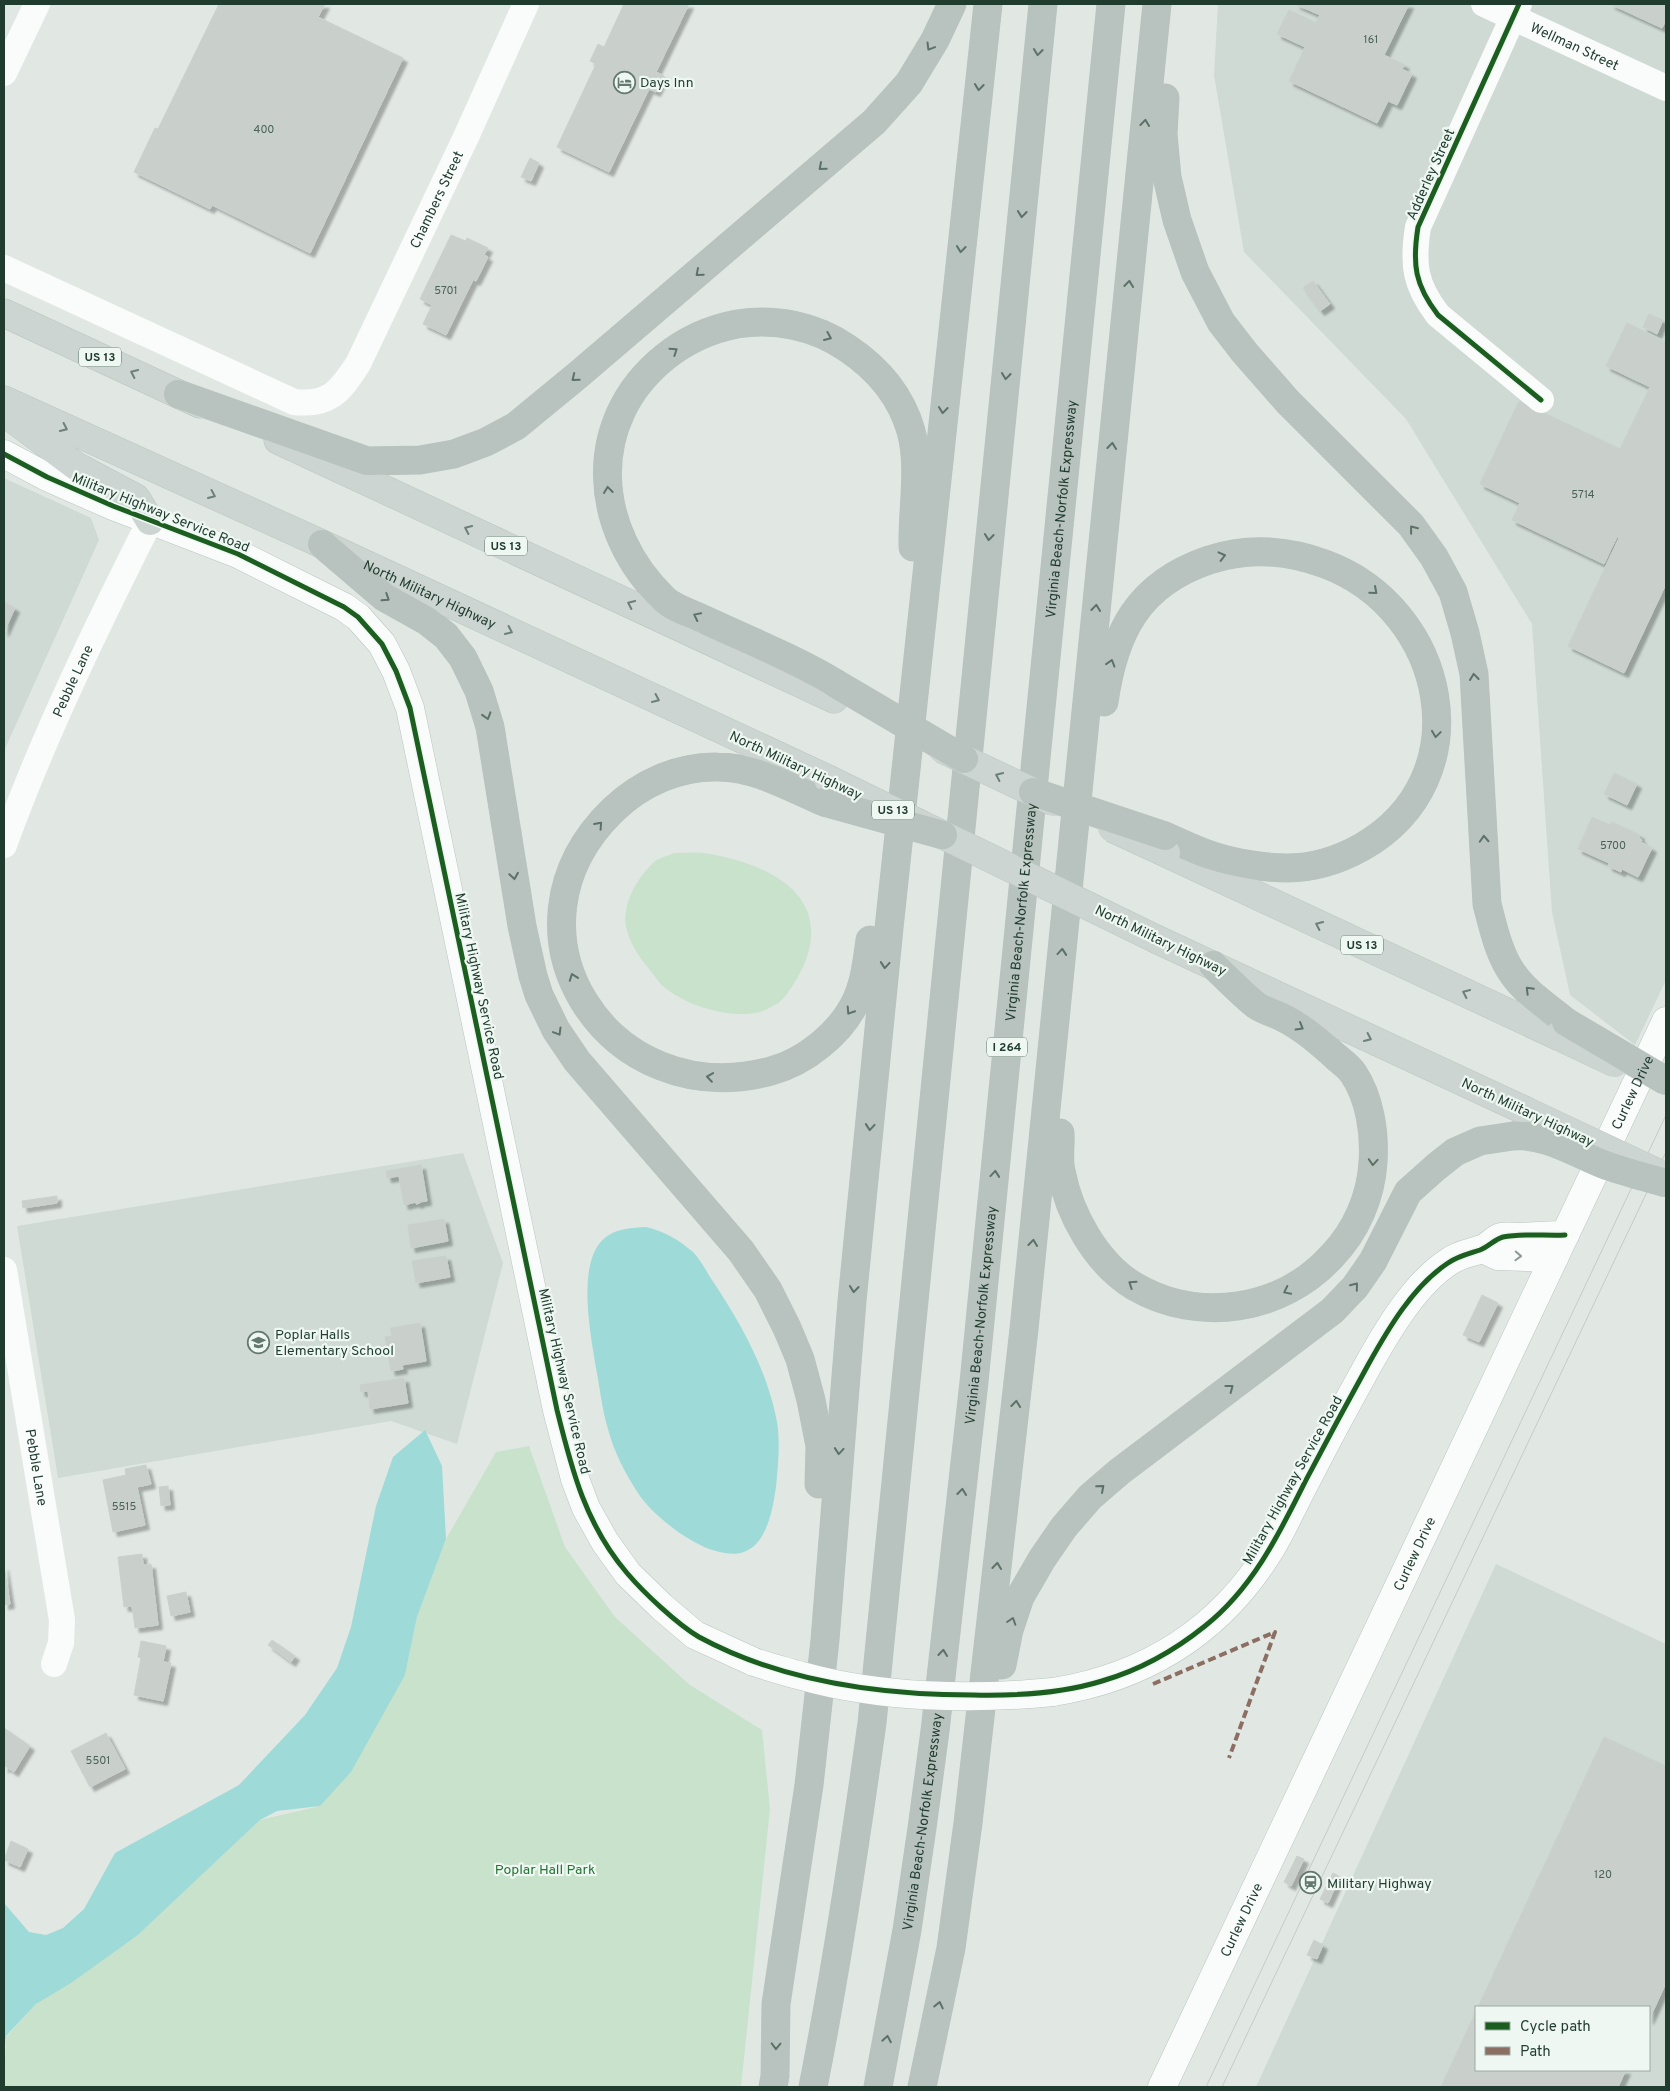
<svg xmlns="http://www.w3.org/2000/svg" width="1670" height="2091" viewBox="0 0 1670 2091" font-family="Overpass,sans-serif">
<defs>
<filter id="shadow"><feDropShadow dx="4.5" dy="4.5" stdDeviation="1" flood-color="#0004"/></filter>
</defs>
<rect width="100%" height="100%" fill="#e1e8e4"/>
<path fill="#cedad3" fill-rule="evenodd" d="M1218,4H1666V980L1635,1045L1570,995L1552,912L1532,624L1406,419L1244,252L1214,75Z
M4,478L91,518L99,540L4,751Z
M463,1153L503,1263L457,1444L391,1421L58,1478L17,1226Z
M1496,1564L1666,1644V2087H1256ZM1476,2007H1649V2070H1476Z"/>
<path fill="#c9e2cc" d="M674,853C683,853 694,852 704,853C761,862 831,890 806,960C802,971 787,998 777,1004C771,1007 763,1012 756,1013C727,1018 687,1006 664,987C658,982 654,975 649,969C639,957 629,942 626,927C622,904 637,878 653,863C658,858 667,856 674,853Z
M529,1446L565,1547L615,1617L690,1685L762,1730L770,1809L741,2087H4L6,2037L36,2004L138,1935L260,1820L320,1806L405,1675L417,1617L446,1539L496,1452Z"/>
<path fill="#9edad7" d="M646,1227C664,1231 679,1240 693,1252C701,1260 707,1273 714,1283C741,1324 766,1368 776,1417C781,1439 778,1465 776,1487C773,1507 769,1531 755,1545C743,1556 731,1555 716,1551C691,1545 652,1515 638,1493C625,1473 614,1452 608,1429C602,1410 600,1388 596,1368C591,1336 575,1260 606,1237C618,1228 632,1228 646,1227Z
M425,1430L442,1466L446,1539L417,1617L405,1675L351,1772L320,1806L277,1811L260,1820L138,1935L71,1983L36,2004L6,2036L4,2054V1903L29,1932L46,1935L63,1928L84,1909L115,1853L239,1785L305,1715L337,1668L351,1627L376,1506L393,1457Z"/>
<path fill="#c9cfcb" stroke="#cad1cd" filter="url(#shadow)" d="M219,4H325L318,17L403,58L310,253L212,205L210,209L134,172L155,128L158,129Z
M624,4H689L656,72L664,76L656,92L649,89L609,172L557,147L596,64L590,61L598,44L604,47Z
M1295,4H1409L1384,55L1316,23L1320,15Z
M1610,4H1666V20L1662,28Z
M1289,10L1405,65L1402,69L1412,74L1397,105L1388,101L1377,123L1289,81L1305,47L1277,34Z
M530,158L539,163L531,181L521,177Z
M451,235L466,241L467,238L488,248L484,255L488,257L476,281L473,280L446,335L423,324L432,305L420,299Z
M1313,281L1330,304L1320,311L1303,288Z
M1649,314L1663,320L1657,334L1643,327Z
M1627,323L1666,342V584L1624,673L1568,646L1619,538L1617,537L1604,564L1512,520L1520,503L1480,484L1519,401L1620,449L1650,387L1606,366Z
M4,602L15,608L4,632Z
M1614,773L1637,784L1627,805L1604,794Z
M1592,817L1610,825L1612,822L1640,835L1639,838L1642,840L1641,842L1652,848L1638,877L1622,869L1621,872L1608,866L1609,863L1578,849Z
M421,1165L427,1201L419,1202L420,1203L416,1204V1202L404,1205L399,1176L387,1178L386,1171Z
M57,1196V1203L23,1208L22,1201Z
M444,1219L448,1241L411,1248L408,1225Z
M446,1256L450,1277L416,1283L412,1261Z
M1482,1295L1498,1303L1479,1342L1463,1335Z
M420,1323L426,1361L402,1365L403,1369L391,1371L385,1337L392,1336L390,1328Z
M404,1378L408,1403L370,1409L368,1391L361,1392L360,1385Z
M146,1465L151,1484L137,1487L145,1525L113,1532L103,1480L126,1475L125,1469Z
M168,1486L170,1505L161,1506L159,1487Z
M142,1554L143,1565L151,1564L158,1625L135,1628L132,1606L124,1607L118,1557Z
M4,1566L10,1604L4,1605Z
M186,1592L190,1612L171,1616L167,1596Z
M272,1640L295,1656L291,1662L268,1645Z
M141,1641L166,1646L163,1662L171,1663L163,1701L134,1695L141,1658L138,1657Z
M4,1728L30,1746L14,1772L5,1766L4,1769Z
M106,1733L125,1769L90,1787L71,1751Z
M1604,1737L1666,1766V1983L1649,2020V2007H1478Z
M11,1841L28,1849L20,1867L4,1860Z
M1297,1856L1304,1859L1291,1886L1284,1882Z
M1333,1873L1340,1877L1328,1903L1320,1899Z
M1314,1940L1323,1945L1317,1959L1307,1955Z
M1476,2011V2070H1626L1618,2087H1441Z"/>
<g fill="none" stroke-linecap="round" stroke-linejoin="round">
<defs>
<g id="secondary">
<path d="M4,454L47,477L113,506L238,554L344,607L358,617L382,644L396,671L410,708L557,1410L575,1479L586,1508L605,1542L628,1574L662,1607L695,1635L754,1662"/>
<path d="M1483,1249L1498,1256L1554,1258"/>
<path d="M1053,1692C1146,1677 1220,1631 1270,1550C1284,1527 1295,1501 1308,1477C1327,1440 1347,1403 1367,1367C1387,1331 1415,1283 1450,1261C1460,1254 1471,1253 1482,1249C1489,1247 1494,1239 1501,1237C1507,1236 1514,1237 1520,1237C1535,1236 1550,1235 1565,1235"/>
<path id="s5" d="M1162,2087L1666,1021"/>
</g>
<g id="primary">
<path d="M4,313L200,404"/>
<path id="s6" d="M4,400L322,544L828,779"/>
<path d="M9,416L76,466L136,498L150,521"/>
<path d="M278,440L834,699"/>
<path d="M1166,853L1558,1036"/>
<path d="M1158,940L1526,1111"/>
</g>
<g id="highway">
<path d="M1165,98L1163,134L1167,177L1177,220L1195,272L1221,322L1245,353L1288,402L1411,525L1434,557L1453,592L1465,633L1474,674L1487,904C1493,927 1499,955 1513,974C1526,993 1548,1007 1566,1022"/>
<path d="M178,394L367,461L420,460L454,454L486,442L516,426L578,375L874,122L909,83L935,40L952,4"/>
<path d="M322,544L384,597L427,621L446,636L463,658L479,691L490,727L522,926L533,976L539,995L556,1030L577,1061L741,1251L768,1290L787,1328L800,1359L811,1400L820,1446L819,1484"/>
<path d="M835,683C795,659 750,641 707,621C694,614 674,609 664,599C593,531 584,422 665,357C686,340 711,329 737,324C776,318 815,326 847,348C877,368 901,396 911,431C921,468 912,509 913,547"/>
<path d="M1104,702C1114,632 1138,584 1209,560C1248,547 1287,550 1325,564C1447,609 1483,778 1362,847C1339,860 1313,868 1287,868C1264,868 1235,863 1213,856C1197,851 1181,843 1165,836"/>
<path d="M824,802C791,788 756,767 718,767C679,766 641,783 613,810C489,930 608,1115 771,1071C805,1062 841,1033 856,1001C865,982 867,961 870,940"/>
<path d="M1060,1133C1061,1145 1058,1159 1061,1171C1069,1214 1096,1263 1134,1286C1199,1324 1282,1311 1332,1256C1356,1231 1371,1197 1373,1162C1375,1133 1370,1098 1353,1073C1349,1067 1342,1062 1336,1057C1320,1042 1304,1028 1284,1018C1275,1013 1264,1011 1256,1005C1241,993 1227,978 1213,965"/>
<path d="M1002,1665L1009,1630L1020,1597L1042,1559L1064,1527L1090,1497L1119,1472L1332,1311L1355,1287L1373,1261L1408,1192L1436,1167L1455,1152L1480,1141L1513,1136"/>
<path d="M773,2087L775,2076L776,2004L809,1785L825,1640L852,1301L889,928L988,4"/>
<path d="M813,2087C837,1966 855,1845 872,1723L1043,4"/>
<path id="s7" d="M878,2087L907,1930L922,1828L935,1731L974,1382L1111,4"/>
<path d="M922,2087L951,1948L968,1823L1024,1329L1157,4"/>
</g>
</defs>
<use href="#secondary" stroke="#bac5bf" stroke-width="29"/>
<use href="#primary" stroke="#bbc5c0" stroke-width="29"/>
<use href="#highway" stroke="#bbc5c0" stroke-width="29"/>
<g stroke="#fafcfb" stroke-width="26">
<path id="s1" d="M1484,4L1666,88"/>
<path d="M1519,4L1418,227C1412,265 1415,285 1438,315L1541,400"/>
<path d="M4,73L37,4"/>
<path id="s2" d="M4,268L294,402C330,406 340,391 358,364L466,137L526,4"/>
<path id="s3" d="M4,845C44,735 97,626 150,521"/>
<path id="s4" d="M4,1270L62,1620L61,1643L54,1664"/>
</g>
<use href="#secondary" stroke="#fafcfb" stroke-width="28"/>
<use href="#primary" stroke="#ccd5d1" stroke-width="28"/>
<use href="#highway" stroke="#b8c2be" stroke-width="28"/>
<path stroke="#c6cac8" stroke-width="1" d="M1206,2087L1666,1115
M1222,2087L1666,1152"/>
<defs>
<path id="secondary-bridge" d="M754,1662C770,1667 786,1672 802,1676C880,1698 973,1700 1053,1692"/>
<path id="primary-bridge" d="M942,749L1054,802
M828,779L1158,940
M1112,828L1166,853
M1558,1036L1615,1063
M1526,1111L1658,1173"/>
<path id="highway-bridge" d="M835,683L964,759
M1033,792L1165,836
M824,802L943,835
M1566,1022L1666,1081
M1513,1136C1544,1133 1575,1153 1603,1164C1624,1172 1646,1177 1666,1183"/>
</defs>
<use href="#secondary-bridge" stroke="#bac5bf" stroke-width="29" stroke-linecap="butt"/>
<use href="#primary-bridge" stroke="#bbc5c0" stroke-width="29" stroke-linecap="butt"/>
<use href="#highway-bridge" stroke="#bbc5c0" stroke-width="29" stroke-linecap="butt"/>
<use href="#secondary-bridge" stroke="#fafcfb" stroke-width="28"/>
<use href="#primary-bridge" stroke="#ccd5d1" stroke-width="28"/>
<use href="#highway-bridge" stroke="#b8c2be" stroke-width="28"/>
<path stroke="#8d6e63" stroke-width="4" stroke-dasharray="8 4" stroke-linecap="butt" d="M1153,1684L1275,1632L1229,1758"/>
<defs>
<path id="cycleway" d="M1519,4L1418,227C1412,265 1415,285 1438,315L1541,400
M4,454L47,477L113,506L238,554L344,607L358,617L382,644L396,671L410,708L557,1410C572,1471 586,1525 627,1573C644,1593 677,1624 699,1637C782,1682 880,1695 973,1695C1016,1696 1060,1694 1102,1681C1140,1670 1174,1651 1205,1626C1253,1588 1279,1534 1306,1480C1326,1442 1347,1403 1368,1365C1388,1329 1413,1286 1448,1263C1458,1256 1468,1254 1480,1250C1488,1247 1495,1239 1503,1237C1523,1233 1545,1236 1565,1235"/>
</defs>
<use href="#cycleway" stroke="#eff7f2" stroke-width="8"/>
<use href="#cycleway" stroke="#1b5e20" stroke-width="5"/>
</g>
<defs><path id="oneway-chevron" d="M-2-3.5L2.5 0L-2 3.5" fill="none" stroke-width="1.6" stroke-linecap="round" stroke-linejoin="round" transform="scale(1.25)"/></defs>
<g stroke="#5c7268">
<use href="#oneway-chevron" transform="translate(930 47) rotate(121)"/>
<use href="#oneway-chevron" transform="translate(1038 52) rotate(96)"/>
<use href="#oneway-chevron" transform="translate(979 87) rotate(96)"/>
<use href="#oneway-chevron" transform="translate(1145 123) rotate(-84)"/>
<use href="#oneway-chevron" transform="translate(822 167) rotate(139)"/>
<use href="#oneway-chevron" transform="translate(1022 214) rotate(96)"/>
<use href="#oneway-chevron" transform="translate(961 249) rotate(96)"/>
<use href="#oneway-chevron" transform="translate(699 273) rotate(139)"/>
<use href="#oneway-chevron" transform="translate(1129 284) rotate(-84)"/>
<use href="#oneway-chevron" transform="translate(828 337) rotate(23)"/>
<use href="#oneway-chevron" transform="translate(674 351) rotate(-34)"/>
<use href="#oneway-chevron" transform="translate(1006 376) rotate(96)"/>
<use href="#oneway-chevron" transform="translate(575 378) rotate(141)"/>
<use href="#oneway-chevron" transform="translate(943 410) rotate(96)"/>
<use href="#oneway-chevron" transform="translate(1112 446) rotate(-84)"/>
<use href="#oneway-chevron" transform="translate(608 490) rotate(-97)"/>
<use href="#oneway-chevron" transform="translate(1413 529) rotate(-128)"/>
<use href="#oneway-chevron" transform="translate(989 537) rotate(96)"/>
<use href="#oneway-chevron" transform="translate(1222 556) rotate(-14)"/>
<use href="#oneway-chevron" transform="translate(1374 591) rotate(41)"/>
<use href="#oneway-chevron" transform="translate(386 598) rotate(33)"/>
<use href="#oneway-chevron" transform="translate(1096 608) rotate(-84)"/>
<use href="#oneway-chevron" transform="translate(697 616) rotate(-154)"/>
<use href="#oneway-chevron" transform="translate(1111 663) rotate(-73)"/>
<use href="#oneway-chevron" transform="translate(1474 677) rotate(-97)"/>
<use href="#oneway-chevron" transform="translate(487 716) rotate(73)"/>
<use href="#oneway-chevron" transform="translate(1436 734) rotate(98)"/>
<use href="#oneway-chevron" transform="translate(599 825) rotate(-48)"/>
<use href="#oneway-chevron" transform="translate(1484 839) rotate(-93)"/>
<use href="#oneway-chevron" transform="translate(514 876) rotate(81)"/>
<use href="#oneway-chevron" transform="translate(1062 952) rotate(-85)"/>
<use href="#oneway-chevron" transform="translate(885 965) rotate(95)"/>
<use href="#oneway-chevron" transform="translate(573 977) rotate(-110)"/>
<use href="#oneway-chevron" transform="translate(1529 990) rotate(-135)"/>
<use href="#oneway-chevron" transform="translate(850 1011) rotate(123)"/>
<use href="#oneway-chevron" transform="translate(1300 1027) rotate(30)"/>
<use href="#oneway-chevron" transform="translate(558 1032) rotate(59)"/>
<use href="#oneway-chevron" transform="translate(710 1077) rotate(-172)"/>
<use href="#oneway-chevron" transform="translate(870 1127) rotate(95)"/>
<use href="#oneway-chevron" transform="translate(1373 1162) rotate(94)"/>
<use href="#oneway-chevron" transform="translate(995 1174) rotate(-85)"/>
<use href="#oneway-chevron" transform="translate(1033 1243) rotate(-84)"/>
<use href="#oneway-chevron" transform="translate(1132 1284) rotate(-146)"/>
<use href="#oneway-chevron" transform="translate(1355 1286) rotate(-51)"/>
<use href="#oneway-chevron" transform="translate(854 1289) rotate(96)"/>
<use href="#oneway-chevron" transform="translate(1287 1291) rotate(154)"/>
<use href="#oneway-chevron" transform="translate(1230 1388) rotate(-37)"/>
<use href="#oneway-chevron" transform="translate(1016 1404) rotate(-84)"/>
<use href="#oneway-chevron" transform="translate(839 1451) rotate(95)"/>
<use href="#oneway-chevron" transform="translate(1101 1488) rotate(-41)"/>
<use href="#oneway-chevron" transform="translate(962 1492) rotate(-84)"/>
<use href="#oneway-chevron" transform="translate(997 1566) rotate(-84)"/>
<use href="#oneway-chevron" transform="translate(1012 1621) rotate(-72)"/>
<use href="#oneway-chevron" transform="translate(943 1653) rotate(-84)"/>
<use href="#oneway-chevron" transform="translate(939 2005) rotate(-78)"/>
<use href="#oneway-chevron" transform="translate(887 2039) rotate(-80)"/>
<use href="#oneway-chevron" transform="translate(776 2046) rotate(91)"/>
</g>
<g stroke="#6d8178">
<use href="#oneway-chevron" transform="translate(134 373) rotate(-155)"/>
<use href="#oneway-chevron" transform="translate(64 428) rotate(25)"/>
<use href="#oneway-chevron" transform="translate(212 495) rotate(24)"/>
<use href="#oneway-chevron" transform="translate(468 529) rotate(-155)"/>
<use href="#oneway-chevron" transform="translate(631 604) rotate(-155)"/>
<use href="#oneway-chevron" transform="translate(509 631) rotate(25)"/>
<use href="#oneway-chevron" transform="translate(656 699) rotate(25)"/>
<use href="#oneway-chevron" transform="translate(999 776) rotate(-155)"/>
<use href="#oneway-chevron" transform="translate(1319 925) rotate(-155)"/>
<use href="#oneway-chevron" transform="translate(1466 993) rotate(-155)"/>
<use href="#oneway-chevron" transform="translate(1368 1038) rotate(25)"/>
</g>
<use stroke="#8c9c95" href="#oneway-chevron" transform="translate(1518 1256) rotate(2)"/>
<defs>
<symbol id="hotel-ring" viewBox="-11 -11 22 22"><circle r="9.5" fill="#eff7f2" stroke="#63786e" stroke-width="1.5"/><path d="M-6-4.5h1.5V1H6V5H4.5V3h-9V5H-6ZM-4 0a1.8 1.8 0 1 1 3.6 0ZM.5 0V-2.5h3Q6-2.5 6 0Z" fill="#63786e"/></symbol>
<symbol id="school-ring" viewBox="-11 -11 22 22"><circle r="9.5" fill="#eff7f2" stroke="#63786e" stroke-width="1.5"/><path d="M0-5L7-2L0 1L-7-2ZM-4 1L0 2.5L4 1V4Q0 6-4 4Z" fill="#63786e"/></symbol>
<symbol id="station-ring" viewBox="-11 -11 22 22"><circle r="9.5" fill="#eff7f2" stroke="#63786e" stroke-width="1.5"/><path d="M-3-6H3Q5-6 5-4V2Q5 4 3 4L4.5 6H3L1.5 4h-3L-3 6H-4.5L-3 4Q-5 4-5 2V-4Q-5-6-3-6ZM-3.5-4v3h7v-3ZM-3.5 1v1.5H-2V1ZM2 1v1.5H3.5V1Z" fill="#63786e"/></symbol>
</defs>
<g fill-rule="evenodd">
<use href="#hotel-ring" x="612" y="70" width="25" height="25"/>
<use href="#school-ring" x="246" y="1330" width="25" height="25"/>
<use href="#station-ring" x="1298" y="1870" width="25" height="25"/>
</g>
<g text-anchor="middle" stroke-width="4.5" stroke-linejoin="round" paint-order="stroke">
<g font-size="11" fill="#4a6257">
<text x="1371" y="43">161</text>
<text x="264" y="133">400</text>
<text x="446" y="294">5701</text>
<text x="1583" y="498">5714</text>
<text x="1613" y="849">5700</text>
<text x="124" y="1510">5515</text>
<text x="98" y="1764">5501</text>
<text x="1603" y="1878">120</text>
</g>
<g fill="#eff7f2" stroke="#5d746a" stroke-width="1">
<rect x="79" y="347.5" width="42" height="19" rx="4"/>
<rect x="485" y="536.5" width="42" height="19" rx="4"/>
<rect x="872" y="800.5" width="42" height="19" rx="4"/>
<rect x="1341" y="935.5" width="42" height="19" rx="4"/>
<rect x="987" y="1037.5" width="40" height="19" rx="4"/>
</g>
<g font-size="12" font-weight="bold" fill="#1f3c2f">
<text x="100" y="361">US 13</text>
<text x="506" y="550">US 13</text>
<text x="893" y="814">US 13</text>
<text x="1362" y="949">US 13</text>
<text x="1007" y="1051">I 264</text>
</g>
<g font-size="14" fill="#1f3c2f" stroke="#eff7f2">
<text dy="5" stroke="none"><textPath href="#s1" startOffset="100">Wellman Street</textPath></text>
<text transform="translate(1430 174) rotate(-66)" y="5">Adderley Street</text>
<text dy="5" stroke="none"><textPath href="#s2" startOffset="582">Chambers Street</textPath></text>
<text dy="5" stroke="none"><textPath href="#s7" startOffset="1589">Virginia Beach-Norfolk Expressway</textPath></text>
<text transform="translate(161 512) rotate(22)" y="5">Military Highway Service Road</text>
<text dy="5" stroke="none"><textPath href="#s6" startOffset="468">North Military Highway</textPath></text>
<text dy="5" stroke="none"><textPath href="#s3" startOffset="178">Pebble Lane</textPath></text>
<text transform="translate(796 765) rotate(25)" y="5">North Military Highway</text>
<text dy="5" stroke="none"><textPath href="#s7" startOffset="1184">Virginia Beach-Norfolk Expressway</textPath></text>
<text transform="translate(1161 940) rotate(26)" y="5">North Military Highway</text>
<text transform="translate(480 986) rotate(78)" y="5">Military Highway Service Road</text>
<text dy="5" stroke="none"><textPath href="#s5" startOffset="1100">Curlew Drive</textPath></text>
<text transform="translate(1528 1112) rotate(25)" y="5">North Military Highway</text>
<text dy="5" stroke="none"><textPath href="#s7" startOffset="779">Virginia Beach-Norfolk Expressway</textPath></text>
<text transform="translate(565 1381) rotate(77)" y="5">Military Highway Service Road</text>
<text dy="5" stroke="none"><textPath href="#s4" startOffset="200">Pebble Lane</textPath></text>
<text transform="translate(1292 1480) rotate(-61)" y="5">Military Highway Service Road</text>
<text dy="5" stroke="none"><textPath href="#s5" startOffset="590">Curlew Drive</textPath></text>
<text dy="5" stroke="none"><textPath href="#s7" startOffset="269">Virginia Beach-Norfolk Expressway</textPath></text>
<text dy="5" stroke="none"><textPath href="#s5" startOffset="185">Curlew Drive</textPath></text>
</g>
<g font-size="14" fill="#1f3c2f" stroke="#eff7f2" text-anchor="start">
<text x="640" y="87">Days Inn</text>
<text x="275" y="1339">Poplar Halls<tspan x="275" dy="16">Elementary School</tspan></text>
<text x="1327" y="1888">Military Highway</text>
</g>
<g font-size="14" fill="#267537" stroke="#eff7f2">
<text x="545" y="1874">Poplar Hall Park</text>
</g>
</g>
<rect width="1670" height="2091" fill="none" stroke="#1f3c2f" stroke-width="10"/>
<rect x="1475" y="2006" width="175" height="65" fill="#eff7f2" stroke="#9caca4"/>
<rect x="1485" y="2022" width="25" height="8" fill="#1b5e20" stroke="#9caca4"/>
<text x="1520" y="2031" font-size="15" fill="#1f3c2f">Cycle path</text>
<rect x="1485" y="2047" width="25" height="8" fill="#8d6e63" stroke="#9caca4"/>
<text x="1520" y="2056" font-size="15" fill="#1f3c2f">Path</text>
</svg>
